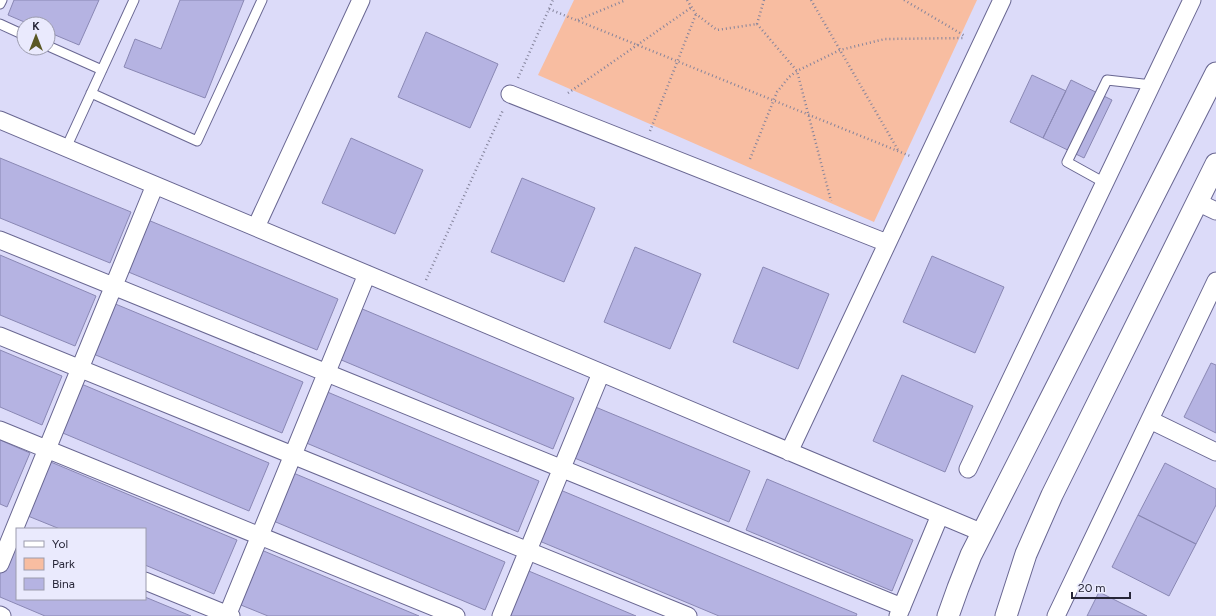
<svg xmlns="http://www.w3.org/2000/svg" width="1216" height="616" viewBox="0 0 1216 616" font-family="Figtree,sans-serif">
<rect width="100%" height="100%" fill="#dcdbf9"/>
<path fill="#f8bda1" d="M574,0H977L874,222L538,75Z"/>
<path fill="#b5b3e2" stroke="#8a88b4" d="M14,0H99L79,45L48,32V24H29L8,15Z
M180,0H244L205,98L124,67L135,39L161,49Z
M426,32L498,64L470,128L398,97Z
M1032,75L1066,91L1043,138L1010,122Z
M1071,80L1112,100L1084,158L1043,138Z
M351,138L423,170L395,234L322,203Z
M0,158L131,212L110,263L0,218Z
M522,178L595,208L564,282L491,252Z
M148,220L338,299L317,350L126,271Z
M635,247L701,274L670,349L604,322Z
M0,255L96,296L75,346L0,315Z
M932,256L1004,287L975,353L903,322Z
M763,267L829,294L798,369L733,342Z
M113,303L303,382L282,433L91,353Z
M360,308L574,398L553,449L339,359Z
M0,350L62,376L42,425L0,407Z
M1211,363L1216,365V433L1184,417Z
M902,375L973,406L945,472L873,441Z
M79,383L269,463L249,511L58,431Z
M325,391L539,481L518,532L304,442Z
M593,406L750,471L729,522L572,457Z
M0,440L30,453L7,507L0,504Z
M46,460L237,540L214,594L145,565V529H60L23,514Z
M1165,463L1216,489V505L1196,544L1138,515Z
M291,472L505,562L485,610L271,520Z
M767,479L913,540L892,591L746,530Z
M558,489L857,614L856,616H719L537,540Z
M1138,515L1196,544L1169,596L1112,567Z
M17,543V599H145V597L191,616H45L0,597V570Z
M259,549L419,616H268L236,603Z
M524,569L636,616H505Z
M1099,592L1147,616H1087Z"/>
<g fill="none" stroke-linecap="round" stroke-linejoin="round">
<defs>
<path id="service" d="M0,4L2,0
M0,24L24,35
M48,46L102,70
M91,93L197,141L262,0
M66,148L134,0
M1105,183L1067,162L1107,80L1152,85"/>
<path id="minor" d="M510,94L887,243
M0,120L983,533
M1197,202L1216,211
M256,227L361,0
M0,240L902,607
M0,336L688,616
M1150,420L1216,452
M0,430L456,616
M789,452L1002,0
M968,469L1192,0
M0,564L155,185
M145,581L231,616
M0,615L2,616
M227,616L367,274
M501,616L601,373
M898,616L940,515
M1056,616L1216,281"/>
<path id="tertiary" d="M948,616L958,588L971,555L1216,73
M1006,616L1026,554L1052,495L1216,164"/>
</defs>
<use href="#service" stroke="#696792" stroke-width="11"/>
<use href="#minor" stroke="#696792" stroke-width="19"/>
<use href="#tertiary" stroke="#696792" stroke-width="23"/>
<path stroke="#84839b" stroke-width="2.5" stroke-dasharray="1 3" stroke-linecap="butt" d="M687,0L696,14L717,30L757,24
M811,0L898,150
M904,0L965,36
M549,9L910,156
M578,20L626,0
M757,24L797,71L831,201
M757,24L764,0
M518,78L553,0
M568,93L692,7
M650,131L696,14
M750,159L777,92L789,77L797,71L840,50L885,39L965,38
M426,280L503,110"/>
<use href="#service" stroke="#fff" stroke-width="9"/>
<use href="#minor" stroke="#fff" stroke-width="17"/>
<use href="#tertiary" stroke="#fff" stroke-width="21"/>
</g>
<rect x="16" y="528" width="130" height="72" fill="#eaeafd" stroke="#9c9cae"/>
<rect x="24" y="541" width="20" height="6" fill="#ffffff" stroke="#9c9cae"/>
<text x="52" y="548" font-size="12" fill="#272638">Yol</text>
<rect x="24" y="558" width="20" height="12" fill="#f8bda1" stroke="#9c9cae"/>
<text x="52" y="568" font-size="12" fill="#272638">Park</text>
<rect x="24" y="578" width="20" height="12" fill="#b5b3e2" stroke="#9c9cae"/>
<text x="52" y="588" font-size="12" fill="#272638">Bina</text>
<g transform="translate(36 36)"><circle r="19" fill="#eaeafd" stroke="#9c9cae"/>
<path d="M0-3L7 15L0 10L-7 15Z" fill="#5a5824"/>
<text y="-6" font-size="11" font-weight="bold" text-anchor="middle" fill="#272638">K</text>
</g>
<path d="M1072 592v6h58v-6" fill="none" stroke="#272638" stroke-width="2"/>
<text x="1078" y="592" font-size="12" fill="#272638" stroke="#eaeafd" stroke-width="3" paint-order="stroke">20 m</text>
</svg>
